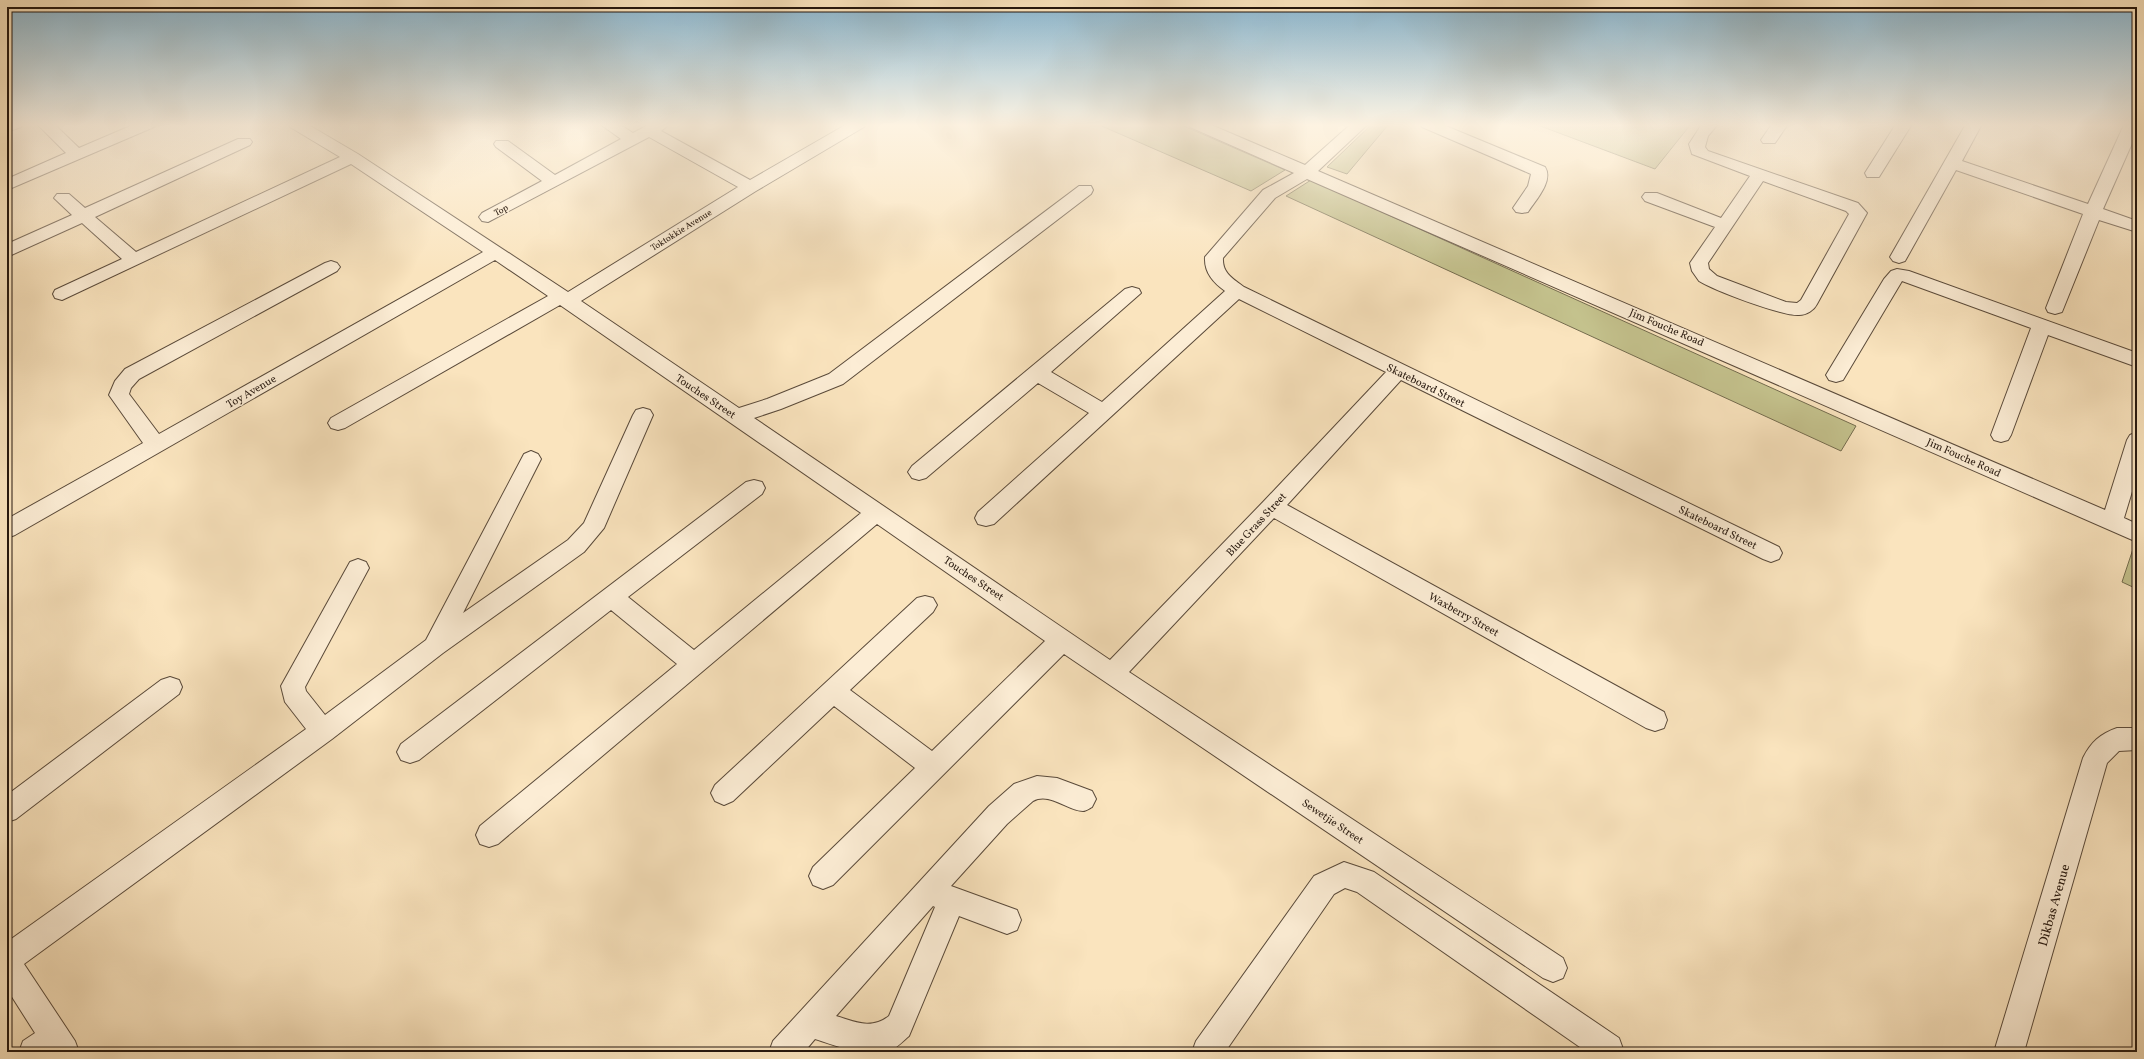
<svg xmlns="http://www.w3.org/2000/svg" width="2144" height="1059" viewBox="0 0 2144 1059" font-family="Vollkorn,serif">
<rect width="100%" height="100%" fill="#fae4be"/>
<filter id="stains"><feTurbulence type="fractalNoise" baseFrequency=".005" numOctaves="4"/><feColorMatrix values="0 0 0 0 .2 0 0 0 0 .09 0 0 0 0 .02 0 0 0 .5 -.17"/></filter>
<radialGradient id="worn" r=".72"><stop offset=".6" stop-color="#630" stop-opacity="0"/><stop offset="1" stop-color="#630" stop-opacity=".3"/></radialGradient>
<path fill="#c4c28d" stroke="#746c4e" d="M1097,124H1179L1285,170L1251,191Z
M1372,124H1389L1347,174L1327,167Z
M1535,124H1691L1655,169Z
M1311,180L1856,426L1841,451L1286,196Z
M2133,549L2137,551V589L2122,582Z"/>
<g fill="none" stroke-linecap="round" stroke-linejoin="round">
<defs>
<path id="minor" d="M7,124H23L21,127L7,132Z
M37,124H54L79,148L135,124H156L154,127L7,190V179L66,153Z
M288,124H307L358,154L568,292L738,187L649,137L488,222L482,221L479,217L482,213L542,181L496,147L494,144L496,141H508L555,175L621,139L600,124H619L633,133L650,124H670L661,131L750,180L847,124H866L864,127L756,191L581,301L739,408L767,399L829,374L1079,186H1091L1093,190L1091,194L843,384L781,409L754,418L1110,660L1264,501L1386,372L1239,299L994,524L986,526L978,524L975,518L978,512L1089,413L1038,383L926,478L919,480L912,478L908,472L912,466L1125,289L1132,287L1139,289L1141,293L1051,372L1102,402L1225,291C1214,283 1204,273 1205,257L1263,190L1294,173L1190,127L1188,124H1209L1305,165L1351,124H1368L1318,171L2105,510L2127,440L2130,435L2137,432V475L2124,518L2137,524V542L1307,179L1275,198L1223,258C1222,273 1233,279 1244,287L1779,547L1782,553L1779,559L1771,562L1763,559L1401,380L1287,505L1664,712L1667,720L1664,728L1655,731L1646,728L1274,518L1129,672L1563,958L1567,968L1563,978L1553,982L1543,978L1064,654L833,885L823,889L813,885L809,876L813,867L915,768L834,706L733,801L724,805L715,801L711,793L715,785L917,598L925,596L933,598L937,605L933,612L850,690L932,751L1045,641L877,524L498,844L489,847L480,844L476,835L480,826L677,664L611,610L419,760L410,763L401,760L397,752L401,744L746,482L754,480L762,482L765,488L762,494L628,597L694,650L861,513L560,305L345,428L338,430L331,428L328,423L331,418L548,296L495,260L15,535L7,538V519L143,443L109,395L115,381L125,369L325,263L331,261L337,263L340,267L337,271L139,379L131,388L129,394L159,434L483,252L351,164L62,300L55,298L53,294L55,290L122,259L82,223L7,257V244L72,215L54,198L57,194H69L85,208L238,139H250L252,142L250,145L95,217L136,252L340,157L290,127Z
M1420,124H1441L1545,167C1554,181 1535,201 1528,212L1522,213L1516,212L1513,208L1528,186L1531,174L1422,127Z
M1702,124H1718L1708,136L1705,147L1708,151L1858,203L1867,213L1817,304C1814,310 1807,315 1799,315C1782,316 1715,291 1699,281L1692,271L1690,263L1715,227L1645,201L1642,197L1645,193H1657L1721,218L1750,176L1692,154L1689,144ZM1763,181L1846,211L1849,214L1801,300L1797,303L1786,302L1717,276L1709,269L1708,263Z
M1772,124H1788L1775,143H1763L1761,140Z
M1896,124H1912L1879,177H1867L1865,173Z
M1966,124H1982L1962,161L2088,204L2123,127L2125,124H2137V132L2103,209L2137,221V232L2099,220L2062,312L2055,314L2048,312L2046,308L2083,214L1956,170L1905,261L1899,263L1893,261L1890,257Z
M1897,269L1909,271L2137,353V367L2048,335L2011,435L2008,440L2001,442L1994,440L1991,435L2031,328L1902,281L1843,380L1836,382L1829,380L1826,375L1884,279L1891,271Z
M643,408L650,410L653,415L604,528L584,552L443,653L332,739L24,964L75,1041L79,1052H19L23,1041L35,1033L7,989V942L306,729L285,702L281,686L350,562L358,559L366,562L369,568L305,687L306,691L325,715L426,640L524,454L531,451L538,454L541,459L463,613L568,540L584,523L633,415L636,410Z
M170,677L179,680L182,687L179,694L16,819L7,822V795L161,680Z
M2117,728H2137V750L2119,751L2107,763L2024,1052H1994L2083,758C2091,742 2100,734 2117,728Z
M1037,776L1057,778L1092,791L1096,799L1092,807C1090,808 1086,811 1083,811C1068,811 1050,792 1033,801L1007,824L951,886L1017,910L1021,920L1017,930L1007,934L959,916L909,1036C902,1042 895,1050 886,1052C863,1057 837,1046 815,1039L804,1052H769L773,1041L989,806L1014,784ZM933,906L935,907L889,1016C871,1030 856,1022 836,1016Z
M1344,862L1374,872L1619,1038L1623,1049L1622,1052H1587L1357,892L1345,888L1334,894L1225,1052H1192L1196,1041L1314,876Z"/>
</defs>
<use href="#minor" stroke="#5a4a3a" stroke-width="2"/>
<use href="#minor" fill="#fcedd5" fill-rule="evenodd"/>
</g>
<linearGradient id="sky" x2="0" y2="1"><stop stop-color="#8ab8d2"/><stop offset="0.46" stop-color="#fdf3e2"/><stop offset="1" stop-color="#fdf3e2" stop-opacity="0"/></linearGradient>
<rect width="2144" height="272" fill="url(#sky)"/>
<g text-anchor="middle" stroke-width="3" stroke-linejoin="round" paint-order="stroke">
<g font-size="9" fill="#25170e" stroke="#fcedd5">
<text transform="translate(501 210) rotate(-28)" y="3">Top</text>
<text transform="translate(681 230) rotate(-32)" y="3">Toktokkie Avenue</text>
</g>
<g font-size="11" fill="#25170e" stroke="#fcedd5">
<text transform="translate(1667 327) rotate(23)" y="4">Jim Fouche Road</text>
<text transform="translate(1426 385) rotate(26)" y="4">Skateboard Street</text>
<text transform="translate(251 391) rotate(-30)" y="4">Toy Avenue</text>
<text transform="translate(706 396) rotate(34)" y="4">Touches Street</text>
<text transform="translate(1964 457) rotate(24)" y="4">Jim Fouche Road</text>
<text transform="translate(1256 524) rotate(-47)" y="4">Blue Grass Street</text>
<text transform="translate(1718 527) rotate(26)" y="4">Skateboard Street</text>
<text transform="translate(974 578) rotate(34)" y="4">Touches Street</text>
<text transform="translate(1464 614) rotate(29)" y="4">Waxberry Street</text>
<text transform="translate(1333 821) rotate(34)" y="4">Sewetjie Street</text>
</g>
<g font-size="13" fill="#25170e" stroke="#fcedd5">
<text transform="translate(2053 905) rotate(-74)" y="5">Dikbas Avenue</text>
</g>
</g>
<rect width="2144" height="1059" fill="none" stroke="#fae4be" stroke-width="24"/>
<rect x="8" y="8" width="2128" height="1043" fill="none" stroke="#25170e" stroke-width="2"/>
<rect x="12" y="12" width="2120" height="1035" fill="none" stroke="#25170e"/>
<rect width="100%" height="100%" filter="url(#stains)"/>
<rect width="100%" height="100%" fill="url(#worn)"/>
</svg>
